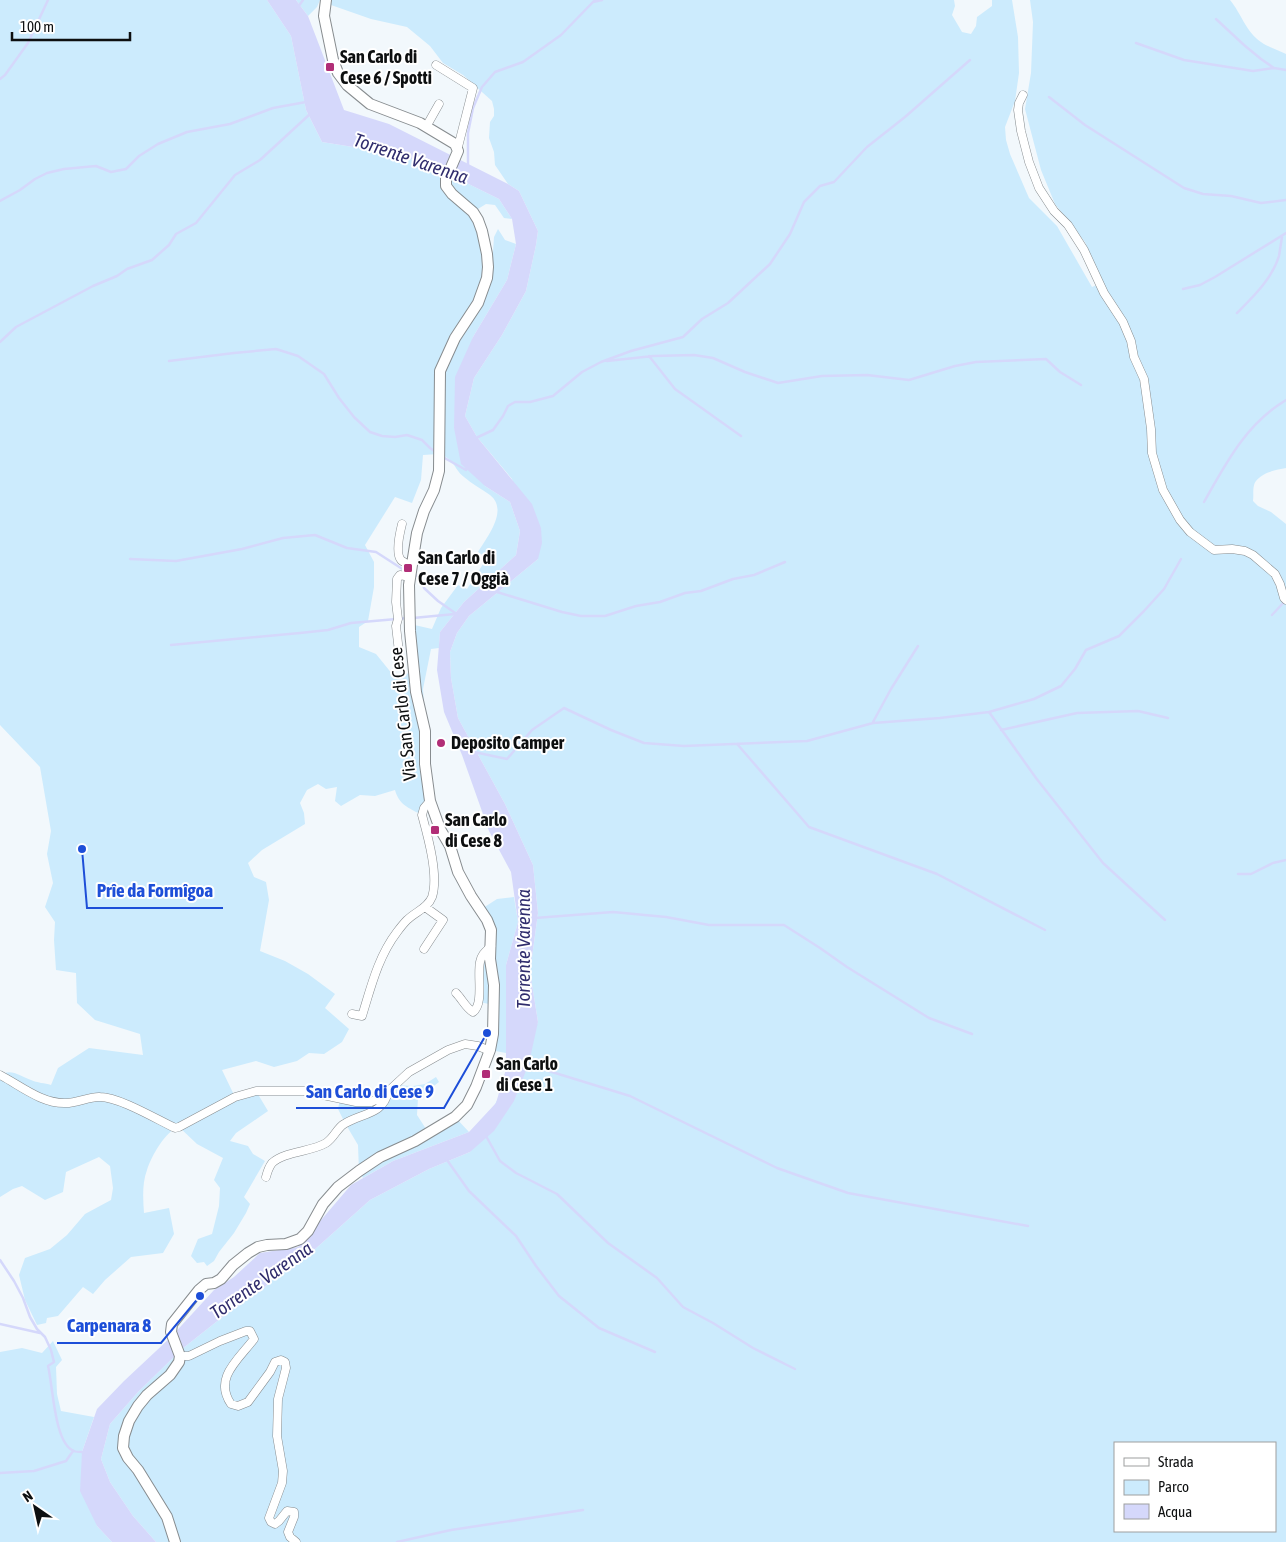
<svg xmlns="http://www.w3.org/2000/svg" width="1286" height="1542" viewBox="0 0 1286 1542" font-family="'Asap Condensed',sans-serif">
<rect width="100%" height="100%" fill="#f2f8fc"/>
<path fill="#ccebfd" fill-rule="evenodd" d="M0,0H267L291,36L306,110L322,142L384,152L426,163L499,199L512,219L504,218L495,205L486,204L473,212L492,267L494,237L498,229L505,240L516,244L507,280L473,337L454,428L485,486L510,502L520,531L516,555L464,602L440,632L439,648L431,649L423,689L430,801L422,815C409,808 399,805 395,790L375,796L360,795L341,806L335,801L337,787L326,789L318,784L307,790L300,803L304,813L305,824L262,850L248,863L254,877L266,882L269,900L260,951L285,961L308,974L335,994L325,1008L349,1029L342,1042L324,1054L309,1053L297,1061L274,1067L256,1061L222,1070L235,1097L256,1091L268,1111L236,1133L230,1141L248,1146L253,1154L265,1161L244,1197L250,1204L246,1213L234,1233L219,1252L214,1261L207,1266L204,1262L197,1263L191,1256L198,1239L212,1234L219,1206L220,1188L214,1180L223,1158L197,1144L179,1127C166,1130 151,1157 147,1170C142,1183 143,1199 144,1213L169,1208L174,1234L163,1253L131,1257L105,1280L93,1294L83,1287L58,1316L47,1318L46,1323L37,1325L25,1300L19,1275L25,1258L50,1249L67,1235L85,1214L111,1200L113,1188L110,1166L99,1157L66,1172L63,1192L45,1200L22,1186L13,1189L0,1197V1075C12,1068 19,1076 31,1080C37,1083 45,1083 51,1085L58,1068L89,1048L143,1055L140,1034L95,1020L77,1003L76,973L56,970L54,940L55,922L45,907L53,883L47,854L51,831L40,767L0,725ZM439,454C455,459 453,468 464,477C472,484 482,489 490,495C509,510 487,537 478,552L487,558L467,589L458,585L441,608L432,629L410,624L413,673L393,675L376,654L359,647V627L368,621L374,587V562L365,545L395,497L412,503L421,480L423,455Z
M296,0H320L317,7L308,16Z
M332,0H954L955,6L952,15L962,32L971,34L976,26L977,17L992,6V0H1012L1018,37L1019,73L1015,101L1005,127L1006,140L1010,154L1029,198L1057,226L1092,287L1102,283L1085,242L1055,204L1041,170L1025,109L1031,73L1033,22L1030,0H1230C1241,13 1246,32 1261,42C1268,47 1278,50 1286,54V468C1276,470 1263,472 1256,481C1252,486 1254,495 1253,501L1258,506L1271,512L1286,524V1542H156L133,1516L110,1482L101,1459L110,1424L138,1392L182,1349L230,1311L262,1290L288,1264L304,1259L370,1200L429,1169L470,1152L538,1022L530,972L538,913L533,865L505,804L458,718L451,678L450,652L457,633L469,616L538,559L512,479L477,437L465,416L474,378L502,335L526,291L536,245L538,231L519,191L508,184L495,165L494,152L489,138L490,122L494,116V109L492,101L463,75L443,63L430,46L407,27L371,19L331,5ZM1115,1443H1275V1531H1115Z
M514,897L518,922L506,965V1053L490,1050L494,1005L479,1002V962L491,946L480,910L497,899Z
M436,1077L439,1082L418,1098L417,1115L428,1132L455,1117L469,1132L393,1161L363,1178L359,1171L358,1145L345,1123L338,1109L340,1099L371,1102L394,1085L413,1086L425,1084Z
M53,1341L62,1360L56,1367L57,1394L61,1411L94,1417L82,1452L97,1526L112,1542H0V1352L22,1348L42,1353Z"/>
<path fill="#d5d8fb" d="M267,0H296L308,16L344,110L389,124L508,184L519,191L538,231L536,245L526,291L502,335L474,378L465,416L477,437L532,504L541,528L542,543L538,559L469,616L457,633L450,652L451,678L458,718L505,804L533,865L538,913L530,972L538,1022L529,1063L514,1101L494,1131L470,1152L429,1169L370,1200L304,1259L288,1264L262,1290L230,1311L182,1349L138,1392L110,1424L101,1459L110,1482L133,1516L156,1542H112L97,1526L80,1491L82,1452L97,1409L124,1381L171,1337L214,1290L234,1277L260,1253L298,1247L351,1185L393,1161L469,1132L496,1103L506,1069V965L518,922L511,872L489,831L462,755L444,712L437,670L440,632L464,602L516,555L520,531L510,502L485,486L461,464L454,428L455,377L473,337L507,280L516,244L512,219L499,199L426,163L384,152L322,142L306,110L291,36Z"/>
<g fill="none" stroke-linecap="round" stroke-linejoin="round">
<path stroke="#d5d8fb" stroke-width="2.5" d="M593,2L602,0
M298,7L303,0
M1216,19L1244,45L1261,59L1274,68L1286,70
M1136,43L1184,60L1253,71L1274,68
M0,79L5,75L28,43L48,0
M1049,97L1085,125L1184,188L1203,194L1231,196L1261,203L1286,200
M468,166V133L473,108L482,87L495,72L523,62L561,35L595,0
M0,201L20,190L35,179L47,173L64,169L96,166L111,172L126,169L139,156L158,144L187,132L230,124L273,108L306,102
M1183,289L1200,285L1215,277L1286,233
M1237,313C1253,297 1272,279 1279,256C1280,250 1281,243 1282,237
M0,342L16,327L93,286L117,276L127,269L152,260L169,245L176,234L196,223L235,175L260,160L310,114
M649,356L675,389L741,436
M169,361L234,353L276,349L298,356L324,374L339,398L354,417L370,432L382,436L395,437L407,435L422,440L430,448L437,453
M607,361L653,356L694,355L713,358L745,372L778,383L822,376L867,375L909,380L955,366L976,362L1046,359L1060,372L1081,385
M476,438L493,430L503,416L508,406L515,402H530L553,396L582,372L601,362L631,351L683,337L702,319L728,303L770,264L790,234L804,202L820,186L834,182L867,147L905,117L970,60
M441,456L466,470L467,467
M1204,502C1226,463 1246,424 1286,400
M130,559L176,561L242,549L283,538L315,535L347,548L376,552L407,572
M414,575L421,577L424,588L438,601L458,615
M497,592L562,612L581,616H605L636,606L660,602L685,593L701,591L733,579L754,575L785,562
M1272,615L1285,601
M413,618L455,614
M171,645L300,633L328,630L351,623L408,618
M989,712L1036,778L1103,863L1165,920
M873,722L891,689L918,646
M1001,730L1077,713L1138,711L1168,718
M738,745L809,827L937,874L1045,930
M474,752L507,759L532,730L564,708L611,730L644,743L684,746L807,741L873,723L940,718L989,712L1034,699L1061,686L1075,669L1086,650L1119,636L1144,611L1164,589L1181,559
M1238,874H1251L1273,863L1286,860
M535,918L613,912L666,917L709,925H784L820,948L847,967L929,1018L972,1034
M526,1064L630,1096L777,1168L848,1193L1028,1226
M486,1136L500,1161L516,1173L557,1194L608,1243L657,1278L683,1307L713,1323L753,1348L795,1369
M447,1160L469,1191L516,1236L536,1266L559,1296L599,1328L655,1352
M0,1260L14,1281L23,1298L30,1317L37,1329L45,1337L51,1350L54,1362L48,1366C53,1385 54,1444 74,1451C76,1452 79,1452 82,1452
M0,1324L40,1333
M0,1473L34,1471L66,1461L73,1451
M397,1542L451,1530L583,1510"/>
<defs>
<path id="minor" d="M436,65L473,88L458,147
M1023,95L1019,103L1018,110L1021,131L1029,162L1039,188L1054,211L1068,225L1084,250L1104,293L1123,322L1131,341L1134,357L1144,379L1151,429L1152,453L1163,490L1180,520L1190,532L1214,550L1232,549L1245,551L1253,555L1275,574L1280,584L1284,598L1286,600
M426,127L439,104
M402,524C400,532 395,553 401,560C403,562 408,564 411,566
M399,652L396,626L398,619L396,602L397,579L400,575L410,577
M424,949L443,920L425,907
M456,993C462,999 466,1008 473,1012C484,1004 477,976 480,962C481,955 486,951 491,946
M352,1014L362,1016C371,987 378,957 397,932C400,928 403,924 407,920C415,912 428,908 432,897C439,876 428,837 422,815L424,808L430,801
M0,1075C21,1086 42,1104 66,1103C77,1103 91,1096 100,1097C119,1097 156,1119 175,1128L179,1127L235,1097L256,1091H304L356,1102H371L382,1097L409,1072L448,1050L465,1044L478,1046L490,1051
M266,1177C267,1173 269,1167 272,1163C285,1151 311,1152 326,1143C334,1138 337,1128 344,1124C361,1113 384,1115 388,1091
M185,1356H189L220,1341L246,1331H250L254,1339C239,1359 213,1378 231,1404L238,1406L248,1402L270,1372L275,1362L281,1360L285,1362L286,1368L278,1399L277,1436L283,1471L282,1483L269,1518L271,1522L275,1524L279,1521L287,1511L294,1512V1517L288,1532L290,1537L296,1542"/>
<path id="tertiary" d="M175,1542L167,1517L138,1470L128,1458L123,1448L124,1436L129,1421L138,1406L147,1395L170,1375L179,1362L180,1356L171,1332L172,1324L199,1290L206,1284L214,1283L221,1279L233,1265L248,1253L258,1247L267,1245L286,1244L300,1239L308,1231L323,1204L338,1187L359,1171L380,1157L415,1141L455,1117L467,1105L476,1087L490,1050L493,1034L494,985L490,959L491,930L487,920L471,896L458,872L450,846L440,829L430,801L425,764V731L416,692L410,631L409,585L413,558L417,533L424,511L434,490L439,471L440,371L455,338L478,303L487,278L488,267L487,254L482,231L478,220L473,212L452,194L446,186V179L458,151L455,144L420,123L370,104L347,85L338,73L333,60L324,16L326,0"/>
</defs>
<use href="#minor" stroke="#878c8f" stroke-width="9"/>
<use href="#tertiary" stroke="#878c8f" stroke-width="12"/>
<use href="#minor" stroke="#fff" stroke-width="8"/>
<use href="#tertiary" stroke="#fff" stroke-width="10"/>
</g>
<g fill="#b12e77" stroke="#fff" stroke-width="2">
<rect x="325" y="62" width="10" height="10" rx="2.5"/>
<rect x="403" y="563" width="10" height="10" rx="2.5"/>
<circle cx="441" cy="743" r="5"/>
<rect x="430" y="825" width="10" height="10" rx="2.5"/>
<rect x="481" y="1069" width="10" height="10" rx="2.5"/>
</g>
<g text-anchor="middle" stroke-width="4" stroke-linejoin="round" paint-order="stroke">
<g font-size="18" font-weight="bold" fill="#0d0f10" stroke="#fff" text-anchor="start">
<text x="340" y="63">San Carlo di<tspan x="340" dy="21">Cese 6 / Spotti</tspan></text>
<text x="418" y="564">San Carlo di<tspan x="418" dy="21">Cese 7 / Oggià</tspan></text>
<text x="451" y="749">Deposito Camper</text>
<text x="445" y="826">San Carlo<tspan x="445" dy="21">di Cese 8</tspan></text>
<text x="496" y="1070">San Carlo<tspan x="496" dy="21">di Cese 1</tspan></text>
</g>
<g font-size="18" fill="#0d0f10" stroke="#fff">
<text transform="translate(403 714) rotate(-96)" y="6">Via San Carlo di Cese</text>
</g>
<g font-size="19" font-style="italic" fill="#302d6d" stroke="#fff">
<text transform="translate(411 158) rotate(19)" y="7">Torrente Varenna</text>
<text transform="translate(523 949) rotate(-90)" y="7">Torrente Varenna</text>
<text transform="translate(261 1280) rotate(-35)" y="7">Torrente Varenna</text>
</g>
</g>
<path fill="none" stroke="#1d4ed8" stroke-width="2" d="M82 849L87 908H223M487 1033L444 1108H296M200 1296L161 1343H57"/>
<g fill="#1d4ed8" stroke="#fff" stroke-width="2">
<circle cx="82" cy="849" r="5"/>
<circle cx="487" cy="1033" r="5"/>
<circle cx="200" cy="1296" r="5"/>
</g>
<g font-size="19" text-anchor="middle" font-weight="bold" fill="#1d4ed8" stroke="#fff" stroke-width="4" stroke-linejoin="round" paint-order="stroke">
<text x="155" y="897">Prîe da Formîgoa</text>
<text x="370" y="1098">San Carlo di Cese 9</text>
<text x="109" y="1332">Carpenara 8</text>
</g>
<rect x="1114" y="1442" width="162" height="90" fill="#ffffff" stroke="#9e9f9f"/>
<rect x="1124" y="1458" width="25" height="8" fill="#ffffff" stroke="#9e9f9f"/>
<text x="1158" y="1467" font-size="15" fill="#0d0f10">Strada</text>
<rect x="1124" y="1480" width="25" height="15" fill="#ccebfd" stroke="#9e9f9f"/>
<text x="1158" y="1492" font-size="15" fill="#0d0f10">Parco</text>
<rect x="1124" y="1504" width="25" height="15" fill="#d5d8fb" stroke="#9e9f9f"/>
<text x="1158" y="1517" font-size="15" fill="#0d0f10">Acqua</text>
<g transform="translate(35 1507) rotate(326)" stroke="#ffffff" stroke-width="4" paint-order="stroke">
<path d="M0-4L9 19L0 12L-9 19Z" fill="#0d0f10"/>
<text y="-8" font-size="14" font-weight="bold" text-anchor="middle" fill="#0d0f10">N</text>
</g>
<path d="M12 32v8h118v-8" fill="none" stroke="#0d0f10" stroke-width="2.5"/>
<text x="20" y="32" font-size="15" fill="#0d0f10" stroke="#ffffff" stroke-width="4" paint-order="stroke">100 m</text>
</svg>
